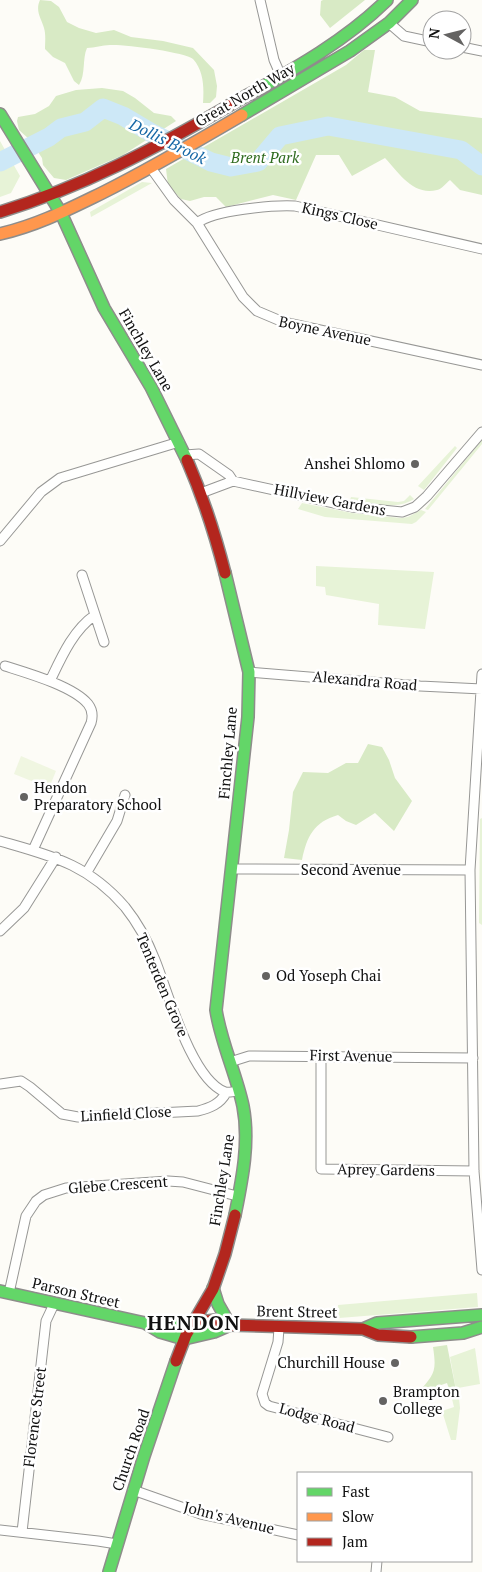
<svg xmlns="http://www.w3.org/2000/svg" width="482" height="1572" viewBox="0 0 482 1572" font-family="'PT Serif',serif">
<rect width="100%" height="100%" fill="#fdfcf7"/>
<path fill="#e7f3d7" d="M0,141L20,176L11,193L0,197Z
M142,182L152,183L91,217L90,212Z
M482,440V444L428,510L425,509Z
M455,446L457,448L424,490L418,486Z
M410,495L414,499C395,511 371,503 350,500L351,497L398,502L404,501Z
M302,503L352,513L401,518L408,517L421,510L426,512L416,522L412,524L325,517L298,509Z
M316,566L434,572L425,629L378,625L379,604L326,595L325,587L316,586Z
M482,818V925L479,923L480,819Z
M477,1293L478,1307L339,1318L338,1305Z
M475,1348L480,1384L458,1388L460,1408L456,1440H451L442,1411L454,1407L451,1395H457L450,1357Z"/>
<path fill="#d8eac5" d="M40,0L51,1L59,7L67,22L79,28L96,33L114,30L131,37L163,41L193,48L214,70L217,86L216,97L210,103H203C204,88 204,71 193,59C185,52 123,44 110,45C102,45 95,48 87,48C82,59 86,74 79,85L74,81L65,63L53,57L45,49C45,43 46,34 44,28C41,18 35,11 40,0Z
M323,0H365L330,28L320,15L321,1Z
M364,50H375L368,92L395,97L420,111L482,118V195L460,190L450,180C446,183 442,189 437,190C413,196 399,173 385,158L352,176L339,155H316L296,200L273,195L226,207L216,197H204L190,201L181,199L168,185L166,169L346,65Z
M102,88L123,91L135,98L154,113L171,116L176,121L123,155L66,180L54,178L43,165L42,158L30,140L19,130L17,121L18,117L35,114L49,106L56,96L76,90Z
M368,744L382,747L389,760L395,778L412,801L394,831L375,813L356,825L346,821L338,815C314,822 307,836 302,860L284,858L289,830L293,792L303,772L328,773L346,763H358Z
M447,1345L457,1395H451L447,1383L418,1393C434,1374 437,1373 433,1347Z"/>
<path fill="#f0f6e1" d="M21,756L56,771L49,788L14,774Z"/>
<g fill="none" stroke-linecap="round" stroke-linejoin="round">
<path stroke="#cde8f7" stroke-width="19" d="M0,162L49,137L61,128L85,122L103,108L123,116L150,132L211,162L231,167L258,162L280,136L328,126L461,150L482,166"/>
<defs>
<path id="street" d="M260,0L274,60L281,76
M389,23L404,36L432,42
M462,47L482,51
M151,168L174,200L197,223L243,297L257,311L283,322L482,365
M197,223C214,210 272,205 295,206L482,249
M185,455L199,454L229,475L233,481L352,507L402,512L415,507L427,496L482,432
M201,493L233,481
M0,541L41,492L60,478L179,442
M82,575L104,642
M5,666C27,673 73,686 88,704C92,709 93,716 91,723L33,850
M249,672L420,686L482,689
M482,674L470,870L474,1171L482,1270
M50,681C61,658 73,630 95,615
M0,841C52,856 88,864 125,907C137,922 148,942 155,960C168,992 191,1079 225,1092C229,1093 235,1091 239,1091
M231,869L470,870
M87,872L117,821L125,795
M0,931L24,908L56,857
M321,1056V1169L474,1171
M230,1062L249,1056L473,1058
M0,1084L21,1081L30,1087L62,1114L78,1117L198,1111C210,1108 220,1104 226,1093
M9,1293L26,1216L36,1201L44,1195L66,1188L168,1181L183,1182L237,1196
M279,1328L278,1342L262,1394L265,1403L269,1406L388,1437
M133,1490L201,1514L298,1535
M0,1530L98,1541L117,1544
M22,1532L46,1321L54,1304
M376,1572L377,1561"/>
<path id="fast" d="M230,105C285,74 341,45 387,0
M0,114L61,213L104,308L151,387L187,460
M242,115L350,51L389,23L412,0
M225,573L249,672L248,717L216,1010C221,1043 236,1073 243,1106C250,1142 242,1180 235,1215
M213,1288L218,1304L230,1325
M0,1291L145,1323H194
M145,1323L160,1332L184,1339
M363,1329L377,1323L482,1315
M411,1337L463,1333L482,1327
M184,1339L214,1332L230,1325
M109,1572L144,1456L176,1361"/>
<path id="slow" d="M0,234C38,225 67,210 102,193C150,169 196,142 242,115"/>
<path id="jam" d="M0,212C82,187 156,148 230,105
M187,460C203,497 215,534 225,573
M194,1323L215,1320L230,1325L363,1329L378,1335L411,1337
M176,1361L186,1335L213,1289L225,1254L235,1215"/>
</defs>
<use href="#street" stroke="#979795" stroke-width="11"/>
<use href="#fast" stroke="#8e8d8b" stroke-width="14"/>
<use href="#slow" stroke="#8e8d8b" stroke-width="14"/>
<use href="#jam" stroke="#8e8d8b" stroke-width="14"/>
<use href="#street" stroke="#fffffe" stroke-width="9"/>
<use href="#fast" stroke="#63d668" stroke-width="11"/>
<use href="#slow" stroke="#ff974d" stroke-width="11"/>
<use href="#jam" stroke="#b3261e" stroke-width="11"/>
</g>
<g fill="#646362" stroke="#fff" stroke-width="2">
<circle cx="415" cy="464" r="5"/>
<circle cx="24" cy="797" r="5"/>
<circle cx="266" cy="976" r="5"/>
<circle cx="395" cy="1363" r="5"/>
<circle cx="383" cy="1401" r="5"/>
</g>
<g text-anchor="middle" stroke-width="5" stroke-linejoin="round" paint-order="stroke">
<g font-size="15" fill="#111" stroke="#fff">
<text transform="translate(245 95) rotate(-30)" y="5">Great North Way</text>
<text transform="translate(340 216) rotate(13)" y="5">Kings Close</text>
<text transform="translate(325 331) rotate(12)" y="5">Boyne Avenue</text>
<text transform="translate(146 350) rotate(60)" y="5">Finchley Lane</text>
<text transform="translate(330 500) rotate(11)" y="5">Hillview Gardens</text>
<text transform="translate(365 681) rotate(5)" y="5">Alexandra Road</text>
<text transform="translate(228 753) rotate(-85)" y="5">Finchley Lane</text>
<text x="351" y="875">Second Avenue</text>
<text transform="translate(162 985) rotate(67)" y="5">Tenterden Grove</text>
<text transform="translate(351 1056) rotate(1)" y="5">First Avenue</text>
<text transform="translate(126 1114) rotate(-3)" y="5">Linfield Close</text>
<text transform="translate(386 1170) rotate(1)" y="5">Aprey Gardens</text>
<text transform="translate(222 1180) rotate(-81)" y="5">Finchley Lane</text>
<text transform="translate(118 1185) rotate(-4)" y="5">Glebe Crescent</text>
<text transform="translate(76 1293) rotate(13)" y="5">Parson Street</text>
<text transform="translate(297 1312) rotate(1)" y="5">Brent Street</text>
<text transform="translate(35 1417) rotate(-83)" y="5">Florence Street</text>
<text transform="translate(317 1418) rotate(15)" y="5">Lodge Road</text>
<text transform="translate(131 1450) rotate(-71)" y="5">Church Road</text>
<text transform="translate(229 1518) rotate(14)" y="5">John's Avenue</text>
</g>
<g font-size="15" font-style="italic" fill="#2f6b1f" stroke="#fff">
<text x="265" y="163">Brent Park</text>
</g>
<g font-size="15" fill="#111" stroke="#fff" text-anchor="start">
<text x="405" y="469" text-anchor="end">Anshei Shlomo</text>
<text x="34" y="793">Hendon<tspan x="34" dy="17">Preparatory School</tspan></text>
<text x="276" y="981">Od Yoseph Chai</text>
<text x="385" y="1368" text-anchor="end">Churchill House</text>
<text x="393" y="1397">Brampton<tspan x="393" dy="17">College</tspan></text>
</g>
<g font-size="16" font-style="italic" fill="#1768a6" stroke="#fff">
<text transform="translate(168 141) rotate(26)" y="6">Dollis Brook</text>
</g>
<g font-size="20" font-weight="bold" letter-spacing="1" fill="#111" stroke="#fff">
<text x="194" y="1330">HENDON</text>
</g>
</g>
<rect x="297" y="1472" width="175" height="90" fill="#ffffff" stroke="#a0a0a0"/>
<rect x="307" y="1488" width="25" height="8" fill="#63d668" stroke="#a0a0a0"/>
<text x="342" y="1497" font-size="15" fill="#111111">Fast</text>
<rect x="307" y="1513" width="25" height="8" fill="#ff974d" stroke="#a0a0a0"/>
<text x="342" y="1522" font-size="15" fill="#111111">Slow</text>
<rect x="307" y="1538" width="25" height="8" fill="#b3261e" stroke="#a0a0a0"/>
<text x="342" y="1547" font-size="15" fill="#111111">Jam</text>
<g transform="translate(447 35) rotate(277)"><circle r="24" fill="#ffffff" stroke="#a0a0a0"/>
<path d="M0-4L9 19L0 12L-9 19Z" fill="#646362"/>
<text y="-8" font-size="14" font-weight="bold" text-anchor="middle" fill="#111111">N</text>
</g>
</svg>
